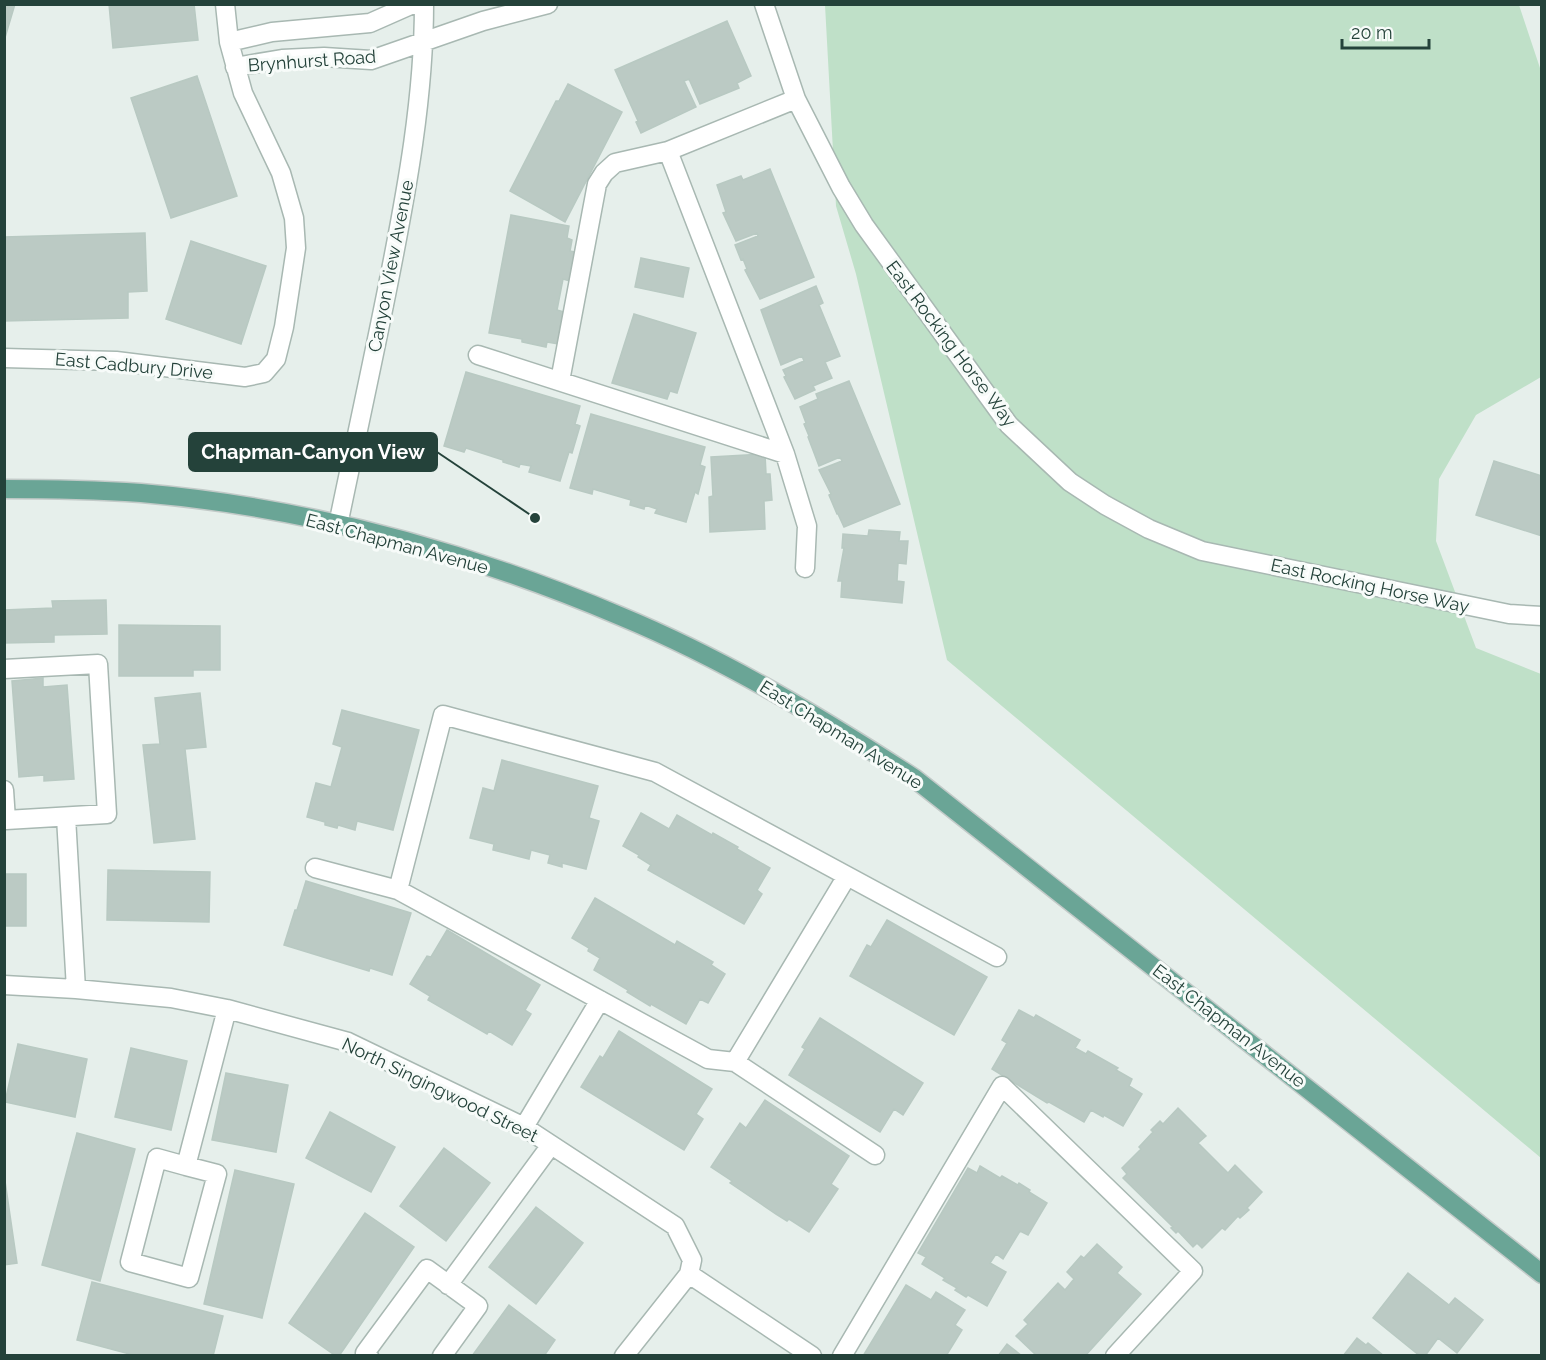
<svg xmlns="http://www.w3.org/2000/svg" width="1546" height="1360" viewBox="0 0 1546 1360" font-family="Raleway,sans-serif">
<rect width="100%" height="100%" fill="#e6efeb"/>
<path fill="#bfe0c8" d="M825,5H1519L1541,71V377L1476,415L1439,479L1436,541L1476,648L1541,674V1158L947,660L856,274L836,206Z"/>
<path fill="#bbcac4" stroke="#b8c9c2" stroke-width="1.5" d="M4,4H15L4,41Z
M109,4H194L198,40L113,48Z
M727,21L751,76L737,83L739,88L700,104L689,79L684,81L696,107L641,133L636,122L638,121L615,70Z
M197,76L237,196L171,218L131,98Z
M568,84L622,112L565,222L510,191L556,101H559Z
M770,169L814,277L760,299L745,270L747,269L743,259L741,260L735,245L758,236L757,233L736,241L723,213L726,212L717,185L741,176L743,180Z
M511,215L569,226L567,238L572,240L570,251L575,252L570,281L563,279L557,310L564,312L558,344L547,342L546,347L522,342V339L489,333Z
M145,233L147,291L128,292V318L4,321V237Z
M191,241L266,266L241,344L166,319Z
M641,258L689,268L683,297L635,287Z
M816,286L823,303L819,305L840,356L825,362L832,378L813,386L815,390L795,399L784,377L786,376L783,370L804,361L802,356L781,365L761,310Z
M634,314L696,333L677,393L670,391L667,399L612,383Z
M466,372L580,406L575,424L580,426L572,453L569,452L560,481L529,472L531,466L520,464L519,467L503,462V460L466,448L464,452L444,446Z
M849,381L900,504L844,527L838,514H837L829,495L831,494L819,470L842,461L840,457L819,466L808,437L809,436L804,424L806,423L800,407L818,399L816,394Z
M591,414L705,447L700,465L705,467L698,494L695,492L686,522L655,513L657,509L645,505L644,509L630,505L631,500L593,489L592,494L570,488Z
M765,454L766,474H770L772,500L764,501L765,529L710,532L709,497L713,496L711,457Z
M1494,461L1542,476V536L1476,515Z
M869,530L900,532L899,541H908L906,564L898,563L897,581L904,582L902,603L841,597L842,581H838L844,548H842L843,534L868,536Z
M106,600L107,634L54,635V642L4,643V610L53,608L52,601Z
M119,625L220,626V670H193V676H119Z
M43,678V687L67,685L74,779L44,781V775L19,777L12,681Z
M200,693L206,747L185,749L195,839L154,843L143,745L160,744L155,698Z
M342,710L419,730L393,830L357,821L355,830L338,825L337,828L325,825V822L307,817L316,783L331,787L342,747L333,744Z
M502,760L598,786L589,818L599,821L586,869L562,863V867L548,863L550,855L531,850L529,859L493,850L494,844L470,838L483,788L494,791Z
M641,813L669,829L677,815L712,835L713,833L738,847L737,849L770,868L757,890L762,894L744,924L648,870L651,865L638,857L639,855L623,846Z
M108,870L210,872L209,922L107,920Z
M4,874H26V926H4Z
M306,881L411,913L392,975L370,968L369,971L284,945L295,910H297Z
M595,898L675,945L677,941L713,962L711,965L725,974L708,1003L700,999L686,1024L651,1004L650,1006L627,992L628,990L594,970L600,958L588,951L589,948L572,938Z
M887,920L987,977L954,1035L850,976L867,945L871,947Z
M447,930L540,985L525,1010L531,1014L512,1045L489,1031L487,1034L428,1000L430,996L410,984L427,956L431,957Z
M1019,1010L1034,1018L1036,1015L1080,1040L1075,1048L1086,1054L1088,1051L1118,1068L1116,1070L1132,1079L1129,1086L1142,1094L1123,1126L1104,1115L1103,1117L1091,1110L1084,1122L1049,1102L1047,1103L992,1069L1007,1043L1002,1040Z
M820,1018L923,1083L903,1115L894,1109L880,1132L789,1075L805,1049L802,1047Z
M619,1031L712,1089L696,1114L703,1119L684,1150L581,1087L600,1056L603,1058Z
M18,1044L87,1059L75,1117L5,1102Z
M131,1048L187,1061L171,1130L115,1117Z
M226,1073L288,1085L276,1152L212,1140Z
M765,1100L849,1156L831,1184L838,1189L809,1232L789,1219L787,1221L776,1214L730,1183L732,1181L711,1167L740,1123L746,1128Z
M1178,1108L1206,1136L1198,1143L1228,1173L1235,1165L1262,1192L1247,1208L1249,1210L1240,1218L1238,1216L1225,1230L1222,1228L1202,1248L1197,1243L1193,1247L1178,1231L1176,1233L1171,1228L1173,1227L1123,1178L1127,1174L1122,1168L1141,1149L1139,1147L1153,1132L1151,1130L1160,1121L1163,1124Z
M330,1112L395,1147L371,1192L306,1158Z
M77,1133L135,1149L100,1281L42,1265Z
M444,1148L490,1183L446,1241L400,1206Z
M980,1166L1000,1178L1002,1176L1018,1185L1019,1183L1030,1190L1029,1192L1047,1203L1028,1235L1020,1231L1003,1259L996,1254L990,1263L1006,1272L987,1306L968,1295L966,1297L955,1290L957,1288L943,1280L945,1278L922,1264L926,1257L918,1253L968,1168L977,1173Z
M235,1170L294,1184L262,1318L204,1304Z
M4,1174L17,1263L4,1265Z
M536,1207L583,1243L536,1304L489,1267Z
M365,1213L414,1247L339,1356H336L289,1323Z
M1097,1244L1122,1267L1117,1273L1141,1294L1085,1356H1049L1047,1354L1037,1356L1016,1336L1028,1324L1024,1320L1058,1283L1065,1290L1074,1279L1067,1272L1081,1256L1084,1258Z
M1408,1273L1449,1305L1455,1298L1483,1320L1457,1353L1438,1338L1425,1356H1420L1373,1318Z
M92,1282L223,1316L213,1356H137L77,1340Z
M906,1285L931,1300L936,1292L965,1310L955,1325L962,1330L946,1356H863Z
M509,1305L555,1340L544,1356H472Z
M1357,1338L1366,1345L1368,1343L1384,1356H1343Z
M1007,1344L1022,1356H998Z"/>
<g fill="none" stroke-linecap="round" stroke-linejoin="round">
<defs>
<path id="minor" d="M764,4L796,99L841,187L864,225L1009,425L1070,482L1105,505L1149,529L1202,551L1509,614L1542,616
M229,42L272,32L370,23L413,4
M235,67L282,59L324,57L371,60L483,21L548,4
M668,151L785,454L807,526L805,568
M478,355L785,454
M4,358L116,361L245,377L264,373L276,359L284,327L296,248L294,218L281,173L243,93L229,42L225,4
M560,381L597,184L604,173L615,163L668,151L796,99
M338,525C355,443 373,361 389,280C407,189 424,97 424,4
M4,669L98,664L107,814L6,820L4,790
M66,817L76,989
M315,868L398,890L708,1059L735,1062L875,1155
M398,890L443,715L655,772L997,957
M4,985L76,989L171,998L227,1009L348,1042L524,1127L675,1226L692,1260L689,1274L624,1356
M735,1062L847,876
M524,1127L600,1000
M186,1166L217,1174L189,1278L130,1262L157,1158L186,1166L227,1009
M689,1274L812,1356
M448,1285L551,1145
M369,1356L365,1353L427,1269L478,1306L442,1356
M842,1356L1002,1086L1193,1271L1115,1356"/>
<path id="major" d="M4,489C50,489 96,490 141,493C305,507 469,552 620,616C724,659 820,717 914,778L1542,1274"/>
</defs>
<use href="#minor" stroke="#a8b8b2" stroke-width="21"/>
<use href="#major" stroke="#c2cac8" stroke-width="21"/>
<use href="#minor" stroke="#fff" stroke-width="18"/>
<use href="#major" stroke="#6aa596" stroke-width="18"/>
</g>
<g text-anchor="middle" stroke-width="6" stroke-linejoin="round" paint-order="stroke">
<g font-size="18" fill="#24423a" stroke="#f7fbf9">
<text transform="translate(312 61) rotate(-4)" y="6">Brynhurst Road</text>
<text transform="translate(391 266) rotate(-79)" y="6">Canyon View Avenue</text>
<text transform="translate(951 344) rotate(53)" y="6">East Rocking Horse Way</text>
<text transform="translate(134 366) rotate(5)" y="6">East Cadbury Drive</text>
<text transform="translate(397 544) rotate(15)" y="6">East Chapman Avenue</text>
<text transform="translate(1370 586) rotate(12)" y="6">East Rocking Horse Way</text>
<text transform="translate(841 735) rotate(32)" y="6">East Chapman Avenue</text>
<text transform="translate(1229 1026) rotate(38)" y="6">East Chapman Avenue</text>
<text transform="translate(440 1090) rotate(26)" y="6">North Singingwood Street</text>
</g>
</g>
<path fill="none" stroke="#24423a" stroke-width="2" d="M535 518L437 452"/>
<circle fill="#24423a" stroke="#f7fbf9" stroke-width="2" cx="535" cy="518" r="6"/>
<rect fill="#24423a" stroke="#24423a" stroke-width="2" x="189" y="433" width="248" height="38" rx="6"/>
<g font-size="20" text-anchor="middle" font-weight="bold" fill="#fff">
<text x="313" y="459">Chapman-Canyon View</text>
</g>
<rect width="1546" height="1360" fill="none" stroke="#24423a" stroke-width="12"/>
<path d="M1342 39v9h87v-9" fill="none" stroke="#24423a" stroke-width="3"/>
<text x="1351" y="39" font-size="18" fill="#24423a" stroke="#f7fbf9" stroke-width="4.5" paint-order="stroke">20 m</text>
</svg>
